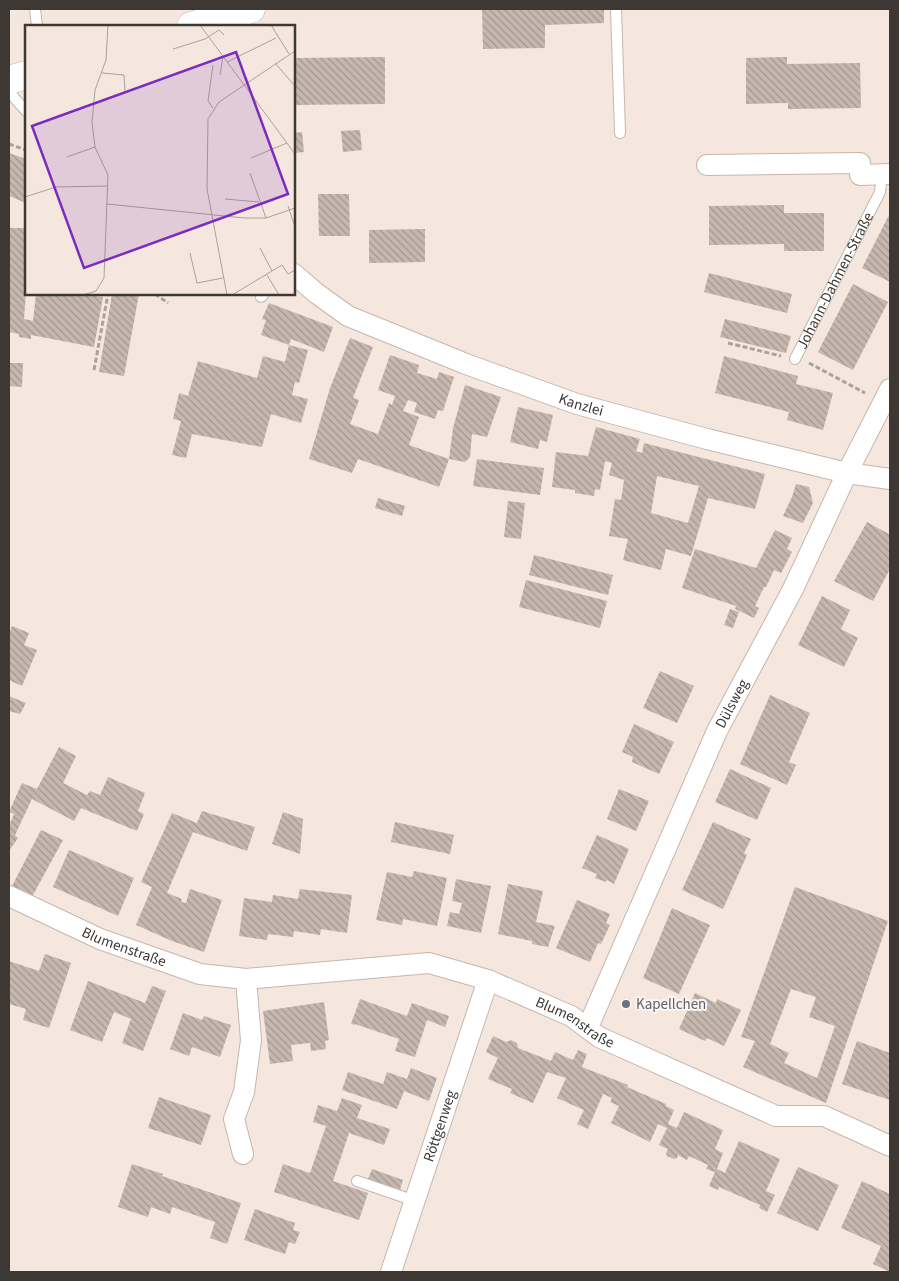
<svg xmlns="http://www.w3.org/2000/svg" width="899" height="1281" viewBox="0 0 899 1281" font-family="'Source Sans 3',sans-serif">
<defs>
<pattern id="building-back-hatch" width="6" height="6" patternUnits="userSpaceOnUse" patternTransform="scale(1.25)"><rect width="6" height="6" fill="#c6b8af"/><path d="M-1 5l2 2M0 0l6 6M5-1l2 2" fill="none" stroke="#a2978f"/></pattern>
</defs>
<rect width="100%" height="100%" fill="#f5e7dd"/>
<path fill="url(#building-back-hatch)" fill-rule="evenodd" d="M482,9H604V23L545,25V48L483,49Z
M385,57V104L294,105V58Z
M787,57V64L860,63L861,108L788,109V103L746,104V58Z
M360,130L362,150L343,152L341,131Z
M302,132L304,152L294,153V133Z
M9,153L26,159V203L9,196Z
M318,194H349L350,236H319Z
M784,205V213H824V251H784V244L709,245V206Z
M890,213V282L862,268Z
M9,228H26V292L24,319L33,321L36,294H84L103,297L94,347L31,335V339L19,337V334L9,332Z
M425,229V262L369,263V230Z
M709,273L792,294L787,313L704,292Z
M853,284L888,302L853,370L818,352Z
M112,294H139L124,376L99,372Z
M269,303L333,327L324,352L291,339L289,345L308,350L299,383L295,382L292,395L308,399L301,423L271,414L262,447L192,434L186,458L172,455L181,421L173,419L179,393L188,396L198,361L257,378L263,356L285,362L289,345L261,335L266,320L262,319Z
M725,319L791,336L786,353L720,337Z
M350,338L373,347L353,398L359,400L350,424L378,434L389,403L392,405L395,396L378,390L390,355L419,365L417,373L437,379L439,372L454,377L443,411L438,410L435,419L414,412L417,403L408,400L403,411L419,417L409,445L449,459L439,487L358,459L352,473L309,459L330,388Z
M724,356L798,376L796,384L833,393L823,430L787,420L789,412L715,393Z
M9,363H23L22,387L9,386Z
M465,385L501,397L487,437L472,434L470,457L465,462L449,459L453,428Z
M518,407L553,415L547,442L540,440L538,449L510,442Z
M596,427L640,439L636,451L642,453L644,443L765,474L755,509L708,498L691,556L666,549L661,570L623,560L628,539L609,536L615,499L621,500L624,480L609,475L612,463L605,461L600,490L595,489L594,496L575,493V490L552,487L556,452L588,456ZM657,476L699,486L688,523L651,513Z
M477,459L544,468L540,495L473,486Z
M796,484L809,487L813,503L803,523L783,516L792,497Z
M378,498L405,506L402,516L375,508Z
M508,501L525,503L521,539L504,537Z
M867,522L889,534L890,569L873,601L834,581Z
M775,530L792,538L787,549L792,552L781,573L774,570L766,587H764L755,606L759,608L754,618L735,609L736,606L682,588L695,549L756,568Z
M534,555L613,575L608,595L529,575Z
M526,580L607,601L600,628L519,607Z
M822,596L850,610L841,629L858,638L844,667L798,645Z
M730,609L739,612L733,628L724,625Z
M12,626L29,633L24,645L37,650L22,686L9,680V633Z
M660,671L694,686L677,723L643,708Z
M770,695L810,713L789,762L796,765L787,785L740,764Z
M9,696L26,703L20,714L9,711Z
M634,724L674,742L659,774L632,762L633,757L622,752Z
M59,747L76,756L63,783L87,795L90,791L100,795L108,777L145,793L138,811L144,814L137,831L81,808L74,821L32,799L15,835L18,838L9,851V826L14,814L9,812L22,783L37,789Z
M730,769L771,788L757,820L715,802Z
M619,789L649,801L636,831L607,819Z
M202,811L255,827L247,851L193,832L167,893L182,899L181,902L186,903L190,889L222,900L204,952L172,941L136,925L152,887L141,882L172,813L197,823Z
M283,812L303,819L300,854L272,844Z
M395,822L454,835L450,854L391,842Z
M713,822L751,839L744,853L747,855L723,909L682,890Z
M41,830L63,840L33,895L12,886Z
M597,835L629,849L614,884L607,880L606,882L595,878L597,874L582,868Z
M69,850L134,878L118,916L53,887Z
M414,871L447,878L437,926L403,919L402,925L376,920L387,872L412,877Z
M456,879L491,886L481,933L447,926L450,912L459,914L462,903L452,901Z
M508,884L543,891L536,922L555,926L548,947L532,944V941L498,934Z
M795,887L888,921L826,1103L743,1067L755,1041L741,1037ZM791,989L816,997L809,1017L835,1026L817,1078L784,1063L789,1053L770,1044Z
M300,889L352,895L347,933L321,929L320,935L294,931L293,937L268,934L267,940L239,936L244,898L272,902L273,895L298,899Z
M577,900L610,914L606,923L610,925L601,944L598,943L590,962L556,948Z
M672,908L710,925L679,994L643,978Z
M45,954L71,963L49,1028L23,1020L26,1009L9,1004V961L39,971Z
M88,981L145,1003L152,986L166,991L143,1051L122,1043L131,1019L114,1012L102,1042L70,1030Z
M695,993L716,1003L717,999L741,1010L724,1046L707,1038L705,1041L679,1029Z
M624,998L630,999L632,1005L629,1009L623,1008L620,1003Z
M360,999L407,1016L412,1003L449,1016L445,1027L427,1020L415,1057L395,1051L399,1039L355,1024V1025L351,1024Z
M324,1002L329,1040L325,1041L326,1049L311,1051L310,1043L291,1045L293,1061L270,1064L263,1011Z
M183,1013L202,1020L204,1016L231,1025L220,1057L192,1047L189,1056L170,1049Z
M493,1036L506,1042L511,1040L517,1043L518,1048L551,1061L555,1052L573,1060L578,1050L587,1054L582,1067L628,1085L627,1087L666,1104V1106L674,1110L668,1124L677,1128L684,1112L723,1130L715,1149L723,1153L717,1169L725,1173L739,1141L780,1159L766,1191L775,1195L767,1212L759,1208L760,1205L719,1187L718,1190L709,1186L715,1172L706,1169L708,1165L689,1156L687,1160L678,1155L677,1158L674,1159L667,1156L666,1153L668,1149L659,1145L667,1128L658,1124L650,1142L611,1123L619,1106L610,1102L612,1098L603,1094L588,1129L577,1124L584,1110L557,1098L566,1078L547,1072L533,1103L510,1093L512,1089L488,1079L498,1058L486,1052Z
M857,1041L890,1053V1100L842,1084Z
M411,1068L437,1078L429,1101L404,1091L397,1109L342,1090L348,1072L383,1084L387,1072L407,1079Z
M159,1097L211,1115L201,1145L148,1128Z
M342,1098L362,1105L357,1118L390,1129L384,1145L349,1133L333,1181L368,1193L359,1220L274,1192L283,1164L310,1173L326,1126L313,1122L318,1105L337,1111Z
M132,1164L163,1174L162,1176L241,1203L227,1244L210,1238L215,1222L172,1207L170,1214L151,1207L148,1217L118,1207Z
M798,1167L839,1185L818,1231L777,1213Z
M372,1169L403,1180L400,1190L368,1179Z
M862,1181L890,1194V1226L889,1229L890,1230V1272L873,1264L881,1246L841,1228Z
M255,1209L295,1223L293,1230L300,1232L295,1244L289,1242L285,1254L244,1240Z"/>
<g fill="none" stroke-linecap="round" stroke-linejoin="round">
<defs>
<g id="lane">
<path d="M35,9L37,26"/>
<path d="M616,9L620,133"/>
<path d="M9,92L26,111"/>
<path d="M261,297L264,294"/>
<path id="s1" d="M795,359L880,192L882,174"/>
<path d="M357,1181L415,1201"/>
</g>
<g id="street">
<path d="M707,165L860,163V175L890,174"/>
<path id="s2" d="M294,274L316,293L348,316L466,364L577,404L707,439L847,473L890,479"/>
<path id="s3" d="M9,896L100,939L200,974L246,979L429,963L488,980L571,1016L599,1037L776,1116H824L890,1146"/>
<path id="s4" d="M588,1027L717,731L793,589L847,473L890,389"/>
<path d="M243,1154L234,1119L244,1092L251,1040L246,979"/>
<path id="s5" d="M391,1272L488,980"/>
</g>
<path id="secondary" d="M191,26L251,9
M9,80L26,75"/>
</defs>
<use href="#lane" stroke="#c5b7ad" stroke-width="12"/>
<use href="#street" stroke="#c5b7ad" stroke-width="22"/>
<use href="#secondary" stroke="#c5b7ad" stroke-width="29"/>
<path stroke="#ada29b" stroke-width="3" stroke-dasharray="5 2.5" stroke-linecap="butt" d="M9,144L26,150
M155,294L168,303
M91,295V294
M728,343L781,356
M809,363L865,393
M94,370L108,294"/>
<use href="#lane" stroke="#fff" stroke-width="10"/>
<use href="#street" stroke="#fff" stroke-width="20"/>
<use href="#secondary" stroke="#fff" stroke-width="28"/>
</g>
<circle fill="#6b7280" stroke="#fef5ef" stroke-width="2" cx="626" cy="1004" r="5"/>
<g text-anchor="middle" stroke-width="4" stroke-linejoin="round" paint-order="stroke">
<g font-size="15" fill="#3e3835" stroke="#fef5ef">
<text dy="5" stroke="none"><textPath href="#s1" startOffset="88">Johann-Dahmen-Straße</textPath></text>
<text dy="5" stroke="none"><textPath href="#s2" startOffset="318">Kanzlei</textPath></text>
<text dy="5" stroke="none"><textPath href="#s4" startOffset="354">Dülsweg</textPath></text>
<text dy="5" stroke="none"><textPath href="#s3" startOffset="126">Blumenstraße</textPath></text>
<text dy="5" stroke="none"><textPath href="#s3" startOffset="595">Blumenstraße</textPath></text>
<text dy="5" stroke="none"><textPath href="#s5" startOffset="154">Röttgenweg</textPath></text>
</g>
<g font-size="15" fill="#5b616d" stroke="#fef5ef" text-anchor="start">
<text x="636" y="1009">Kapellchen</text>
</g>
</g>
<g transform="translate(25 25)">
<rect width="270" height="270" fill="#f5e7dd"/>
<path fill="none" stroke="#aca19a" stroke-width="1" d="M175,0L270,129M246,0L264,29M148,24L180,14L194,5L199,10M202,37L251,13M250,38L270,61M77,48L99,50L100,67M195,50L198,31M188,83L183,76L188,40M42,132L70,122M226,133L262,118M225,148L241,193M0,172L31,162L83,161M200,174L234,177M82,179L219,193H241L270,183M263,181L270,202M235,223L247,246M165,228L172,258L198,253M242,250L254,270M58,270L71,266L79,253L83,150L70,122L67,97L70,65L81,35L83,0M202,270L182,164L183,94L194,77L270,26M207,270L257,240L263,249L270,245"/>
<path fill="#7b2cbf" fill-opacity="0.15" stroke="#7b2cbf" stroke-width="2.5" d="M211,27L263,169L59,243L7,101Z"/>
<rect width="270" height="270" fill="none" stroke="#3e3835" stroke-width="2.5"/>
</g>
<rect width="899" height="1281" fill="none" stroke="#3e3835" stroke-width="20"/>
</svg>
